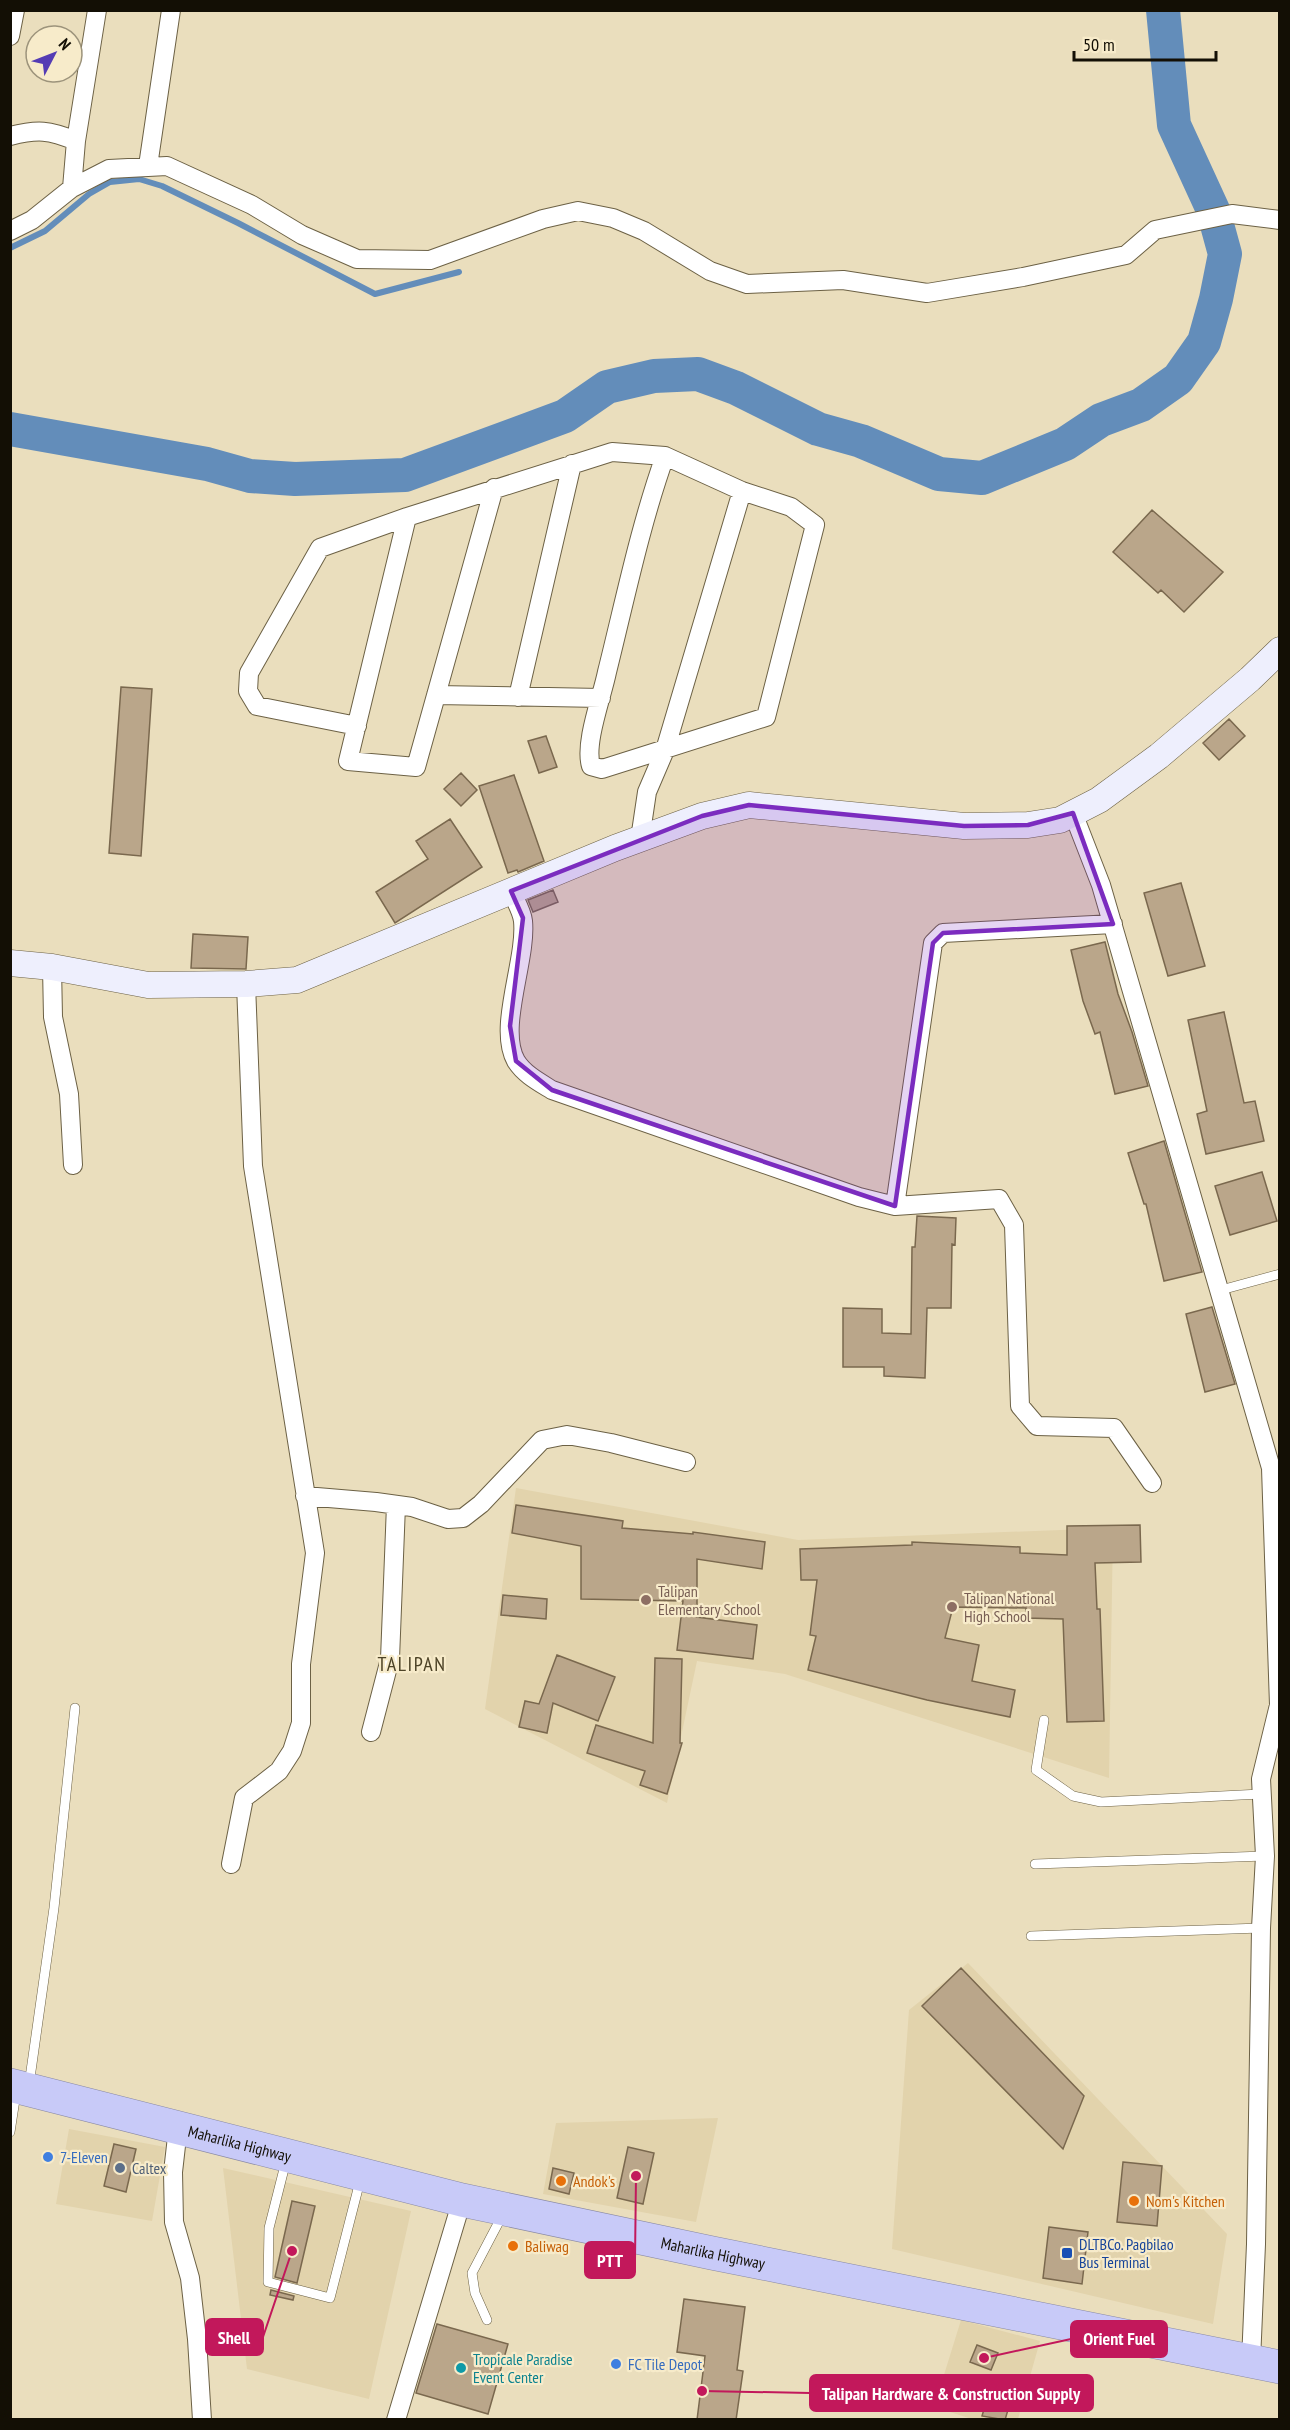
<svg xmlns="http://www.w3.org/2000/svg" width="1290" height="2430" viewBox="0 0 1290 2430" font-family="'PT Sans Narrow',sans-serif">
<rect width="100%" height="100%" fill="#eadebd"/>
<path fill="#e2d3ac" d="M516,1488L798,1540L1113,1528L1109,1778L785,1674L697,1661L667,1803L485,1709Z
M968,1963L1227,2234L1213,2324L892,2249L909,2010Z
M718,2118L696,2222L543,2194L556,2123Z
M69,2129L165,2147L152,2221L56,2204Z
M223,2168L411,2211L369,2399L247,2369Z
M961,2320L1040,2341L1018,2419H972L934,2407Z"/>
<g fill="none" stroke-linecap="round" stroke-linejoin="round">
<path stroke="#638dba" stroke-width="6" d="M10,248L45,231L89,194L110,182L139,179L162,186L238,223L375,294L459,272"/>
<path stroke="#638dba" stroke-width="34" d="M10,429L207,464L250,476L295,479L405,475L565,416L607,387L654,376L698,374L736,388L818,429L861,441L939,474L982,478L1065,444L1101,420L1141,405L1178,379L1204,342L1216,299L1225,254L1213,210L1174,125L1163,10"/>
</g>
<path fill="#baa68a" stroke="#7a684e" stroke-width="1.5" d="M1152,510L1223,572L1184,612L1161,590L1158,593L1113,552Z
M121,687L152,689L141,856L109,853Z
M1229,719L1245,736L1219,760L1203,743Z
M546,736L557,767L539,773L528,741Z
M461,773L477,790L461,806L444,789Z
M514,775L544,861L518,872L517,870L508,873L479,786Z
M450,819L482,867L395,923L376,892L428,859L416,841Z
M1181,883L1205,966L1168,976L1144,893Z
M553,890L558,902L533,912L528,900Z
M193,934L248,937L246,969L191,968Z
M1105,942L1118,994L1132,1032L1148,1086L1115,1094L1100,1032L1095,1034L1083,1001L1071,950Z
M1224,1012L1244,1103L1255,1101L1264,1141L1206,1154L1197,1114L1207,1111L1188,1020Z
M1164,1141L1202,1272L1164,1281L1146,1204H1144L1128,1153Z
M1262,1172L1277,1221L1230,1235L1215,1186Z
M917,1216L956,1218L955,1245L952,1244L951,1308H927L925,1378L884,1376V1367H843V1308L882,1309V1333L911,1334L912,1247H915Z
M1212,1307L1235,1384L1205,1392L1186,1314Z
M516,1505L623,1521L622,1528L693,1534V1532L765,1542L762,1569L697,1559V1617L757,1625L753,1659L677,1650L683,1601L581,1599V1546L512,1533Z
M1140,1525L1141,1562L1095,1563L1097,1609H1100L1104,1721L1067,1722L1063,1619L1026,1618V1608L953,1607L945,1638L979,1645L972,1681L1015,1690L1010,1717L927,1700L808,1670L816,1636L810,1635L817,1580H801L800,1549L912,1545V1542L1020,1547V1553L1067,1555V1526Z
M503,1595L547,1599L546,1619L501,1615Z
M557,1655L615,1677L598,1721L553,1703L547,1733L519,1727L525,1701L539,1704Z
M655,1658L682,1659L680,1743H682L667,1794L640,1785L645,1771L587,1753L596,1725L653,1743Z
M961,1968L1084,2096L1063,2149L922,2006Z
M114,2144L136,2149L126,2192L104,2186Z
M628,2147L654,2153L643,2204L617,2198Z
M1123,2162L1162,2166L1157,2226L1117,2222Z
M553,2168L574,2173L569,2194L549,2189Z
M292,2201L315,2206L297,2283L275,2277Z
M1049,2227L1088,2232L1082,2284L1043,2278Z
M271,2290L294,2296L293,2300L270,2295Z
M684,2299L745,2307L737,2370L743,2371L736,2420H697L705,2356L677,2352Z
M437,2324L508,2344L488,2414L416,2393Z
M977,2345L998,2353L991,2370L970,2362Z
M988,2396L1010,2403L1005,2420L982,2416Z"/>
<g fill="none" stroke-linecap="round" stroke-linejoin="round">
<defs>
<path id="lane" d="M1221,1290L1280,1274
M1044,1720L1036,1770L1073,1796L1101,1802L1261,1794
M1035,1864L1265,1856
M1031,1936L1261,1928
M29,2085L54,1908L75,1708
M10,2132L16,2093
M286,2161L269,2228L268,2282L330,2298L360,2181
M487,2320L475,2293L472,2273L503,2214"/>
<path id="street" d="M10,36L15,10
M10,136C38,129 49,130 76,141L72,188
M76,141L97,10
M148,166L171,10
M10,231L32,220L72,188L109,169L167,166L252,205L302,235L357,259L430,260L543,219L578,211L613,218L644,231L710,271L747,284L843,280L927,293L1023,277L1126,255L1155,230L1232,214L1280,220
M494,488L416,767L348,761L407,517L612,452L665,456L742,491L791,507L815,525L766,717L602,769L591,766C584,743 602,697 607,672C625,600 640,526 665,456
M436,695L601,698
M518,697L572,464
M357,726L257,706L248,691L249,673L320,548L407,517
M1073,813L1101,885L1271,1468L1279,1705L1261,1779L1265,1856L1261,1928L1256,2244L1251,2361
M640,839L647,792L665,750L742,491
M511,891C515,900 522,911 523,921C527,960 497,1028 516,1061C524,1074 539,1082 552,1090L859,1197L895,1206L933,943L943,933L1113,924
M52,967L53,1017L69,1094L73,1165
M895,1206L999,1199L1014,1225L1020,1406L1037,1426L1114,1428L1152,1483
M305,1496L376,1502L412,1507L448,1519L463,1518L481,1504L542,1440L567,1435L611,1443L686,1462
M371,1732L390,1659L396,1505
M231,1864L244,1798L279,1771L292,1751L301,1723V1664L315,1553L253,1166L246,984
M178,2128L173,2172L174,2222L190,2278L197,2339L202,2420
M396,2420L462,2200"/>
<path id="secondary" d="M10,963L52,967L148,985L246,984L297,980L615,848L702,816L749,805L964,826L1028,825L1060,820L1099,800L1159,756L1250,679L1280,650"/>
<g id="highway">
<path id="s1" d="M10,2085L462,2200L712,2253L1280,2367"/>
</g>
</defs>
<use href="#lane" stroke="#6c6145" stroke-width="10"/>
<use href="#street" stroke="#6c6145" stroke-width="20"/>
<use href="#secondary" stroke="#6c6145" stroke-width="27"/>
<use href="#highway" stroke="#8989a3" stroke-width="34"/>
<use href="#lane" stroke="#fff" stroke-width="9"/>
<use href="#street" stroke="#fff" stroke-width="18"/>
<use href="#secondary" stroke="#eeeffd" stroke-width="26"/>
<use href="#highway" stroke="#c8caf8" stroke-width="33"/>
</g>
<path fill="#7b2cbf" fill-opacity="0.2" stroke="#7b2cbf" stroke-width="4.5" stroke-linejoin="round" d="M749,805L964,826L1028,825L1073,813L1113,924L943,933L933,943L895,1206L552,1090L516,1061L510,1026L523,918L511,891L702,816Z"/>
<g fill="#8d6e63" stroke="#f7ebca" stroke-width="2">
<circle cx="646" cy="1600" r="6"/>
<circle cx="952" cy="1607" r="6"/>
</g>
<g fill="#3f7fe0" stroke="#f7ebca" stroke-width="2">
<circle cx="48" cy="2157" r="6"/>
<circle cx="616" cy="2364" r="6"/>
</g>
<circle fill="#5c6f8a" stroke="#f7ebca" stroke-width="2" cx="120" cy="2168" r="6"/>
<g fill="#e8710a" stroke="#f7ebca" stroke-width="2">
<circle cx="561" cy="2181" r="6"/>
<circle cx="1134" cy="2201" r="6"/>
<circle cx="513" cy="2246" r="6"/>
</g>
<rect fill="#1a4fb4" stroke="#f7ebca" stroke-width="2" x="1061" y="2247" width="12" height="12" rx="3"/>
<circle fill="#0f9aa8" stroke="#f7ebca" stroke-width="2" cx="461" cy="2368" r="6"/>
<g text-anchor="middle" stroke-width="4.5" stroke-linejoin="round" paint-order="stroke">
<g font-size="16" fill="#785e54" stroke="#f7ebca" text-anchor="start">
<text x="658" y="1597">Talipan<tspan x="658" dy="18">Elementary School</tspan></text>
<text x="964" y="1604">Talipan National<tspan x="964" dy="18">High School</tspan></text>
</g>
<g font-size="16" fill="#130f05" stroke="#f7ebca">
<text dy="6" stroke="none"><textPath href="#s1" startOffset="237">Maharlika Highway</textPath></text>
<text dy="6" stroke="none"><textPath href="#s1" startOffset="723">Maharlika Highway</textPath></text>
</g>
<g font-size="16" fill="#366cbe" stroke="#f7ebca" text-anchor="start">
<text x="60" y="2163">7-Eleven</text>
<text x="628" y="2370">FC Tile Depot</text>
</g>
<g font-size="16" fill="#4e5e75" stroke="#f7ebca" text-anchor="start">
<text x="132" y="2174">Caltex</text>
</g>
<g font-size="16" fill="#c56008" stroke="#f7ebca" text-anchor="start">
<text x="573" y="2187">Andok's</text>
<text x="1146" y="2207">Nom's Kitchen</text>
<text x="525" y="2252">Baliwag</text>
</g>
<g font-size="16" fill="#164399" stroke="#f7ebca" text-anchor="start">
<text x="1079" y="2250">DLTBCo. Pagbilao<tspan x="1079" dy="18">Bus Terminal</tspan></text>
</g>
<g font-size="16" fill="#0d838f" stroke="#f7ebca" text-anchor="start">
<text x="473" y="2365">Tropicale Paradise<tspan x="473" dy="18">Event Center</tspan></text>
</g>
<g font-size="20" letter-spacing="1.5" fill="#4d4327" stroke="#f7ebca">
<text x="412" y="1671">TALIPAN</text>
</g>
</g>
<path fill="none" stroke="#c2185b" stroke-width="2" d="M636 2176L635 2260M292 2251L263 2337M984 2358L1071 2339M702 2391L810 2393"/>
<g fill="#c2185b" stroke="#f7ebca" stroke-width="2">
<circle cx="636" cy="2176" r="6"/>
<circle cx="292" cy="2251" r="6"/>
<circle cx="984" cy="2358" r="6"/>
<circle cx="702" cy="2391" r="6"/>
</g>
<g fill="#c2185b" stroke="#c2185b" stroke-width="2">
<rect x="585" y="2242" width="50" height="36" rx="6"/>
<rect x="206" y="2319" width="57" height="36" rx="6"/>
<rect x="1071" y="2321" width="96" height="36" rx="6"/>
<rect x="810" y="2375" width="283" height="36" rx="6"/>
</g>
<g font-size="18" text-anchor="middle" font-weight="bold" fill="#fff">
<text x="610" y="2267">PTT</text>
<text x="234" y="2344">Shell</text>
<text x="1119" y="2345">Orient Fuel</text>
<text x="951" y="2400">Talipan Hardware &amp; Construction Supply</text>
</g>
<rect width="1290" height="2430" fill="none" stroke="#130f05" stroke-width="24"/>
<g transform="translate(54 54) rotate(48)"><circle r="28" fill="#f7ebca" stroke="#9c937b" stroke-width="1.5"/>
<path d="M0-4.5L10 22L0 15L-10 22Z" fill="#543cb4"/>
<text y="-9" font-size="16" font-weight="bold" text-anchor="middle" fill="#130f05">N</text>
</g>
<path d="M1074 51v9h142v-9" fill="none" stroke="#130f05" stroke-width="3"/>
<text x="1083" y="51" font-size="18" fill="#130f05" stroke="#f7ebca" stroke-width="4.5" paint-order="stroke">50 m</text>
</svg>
